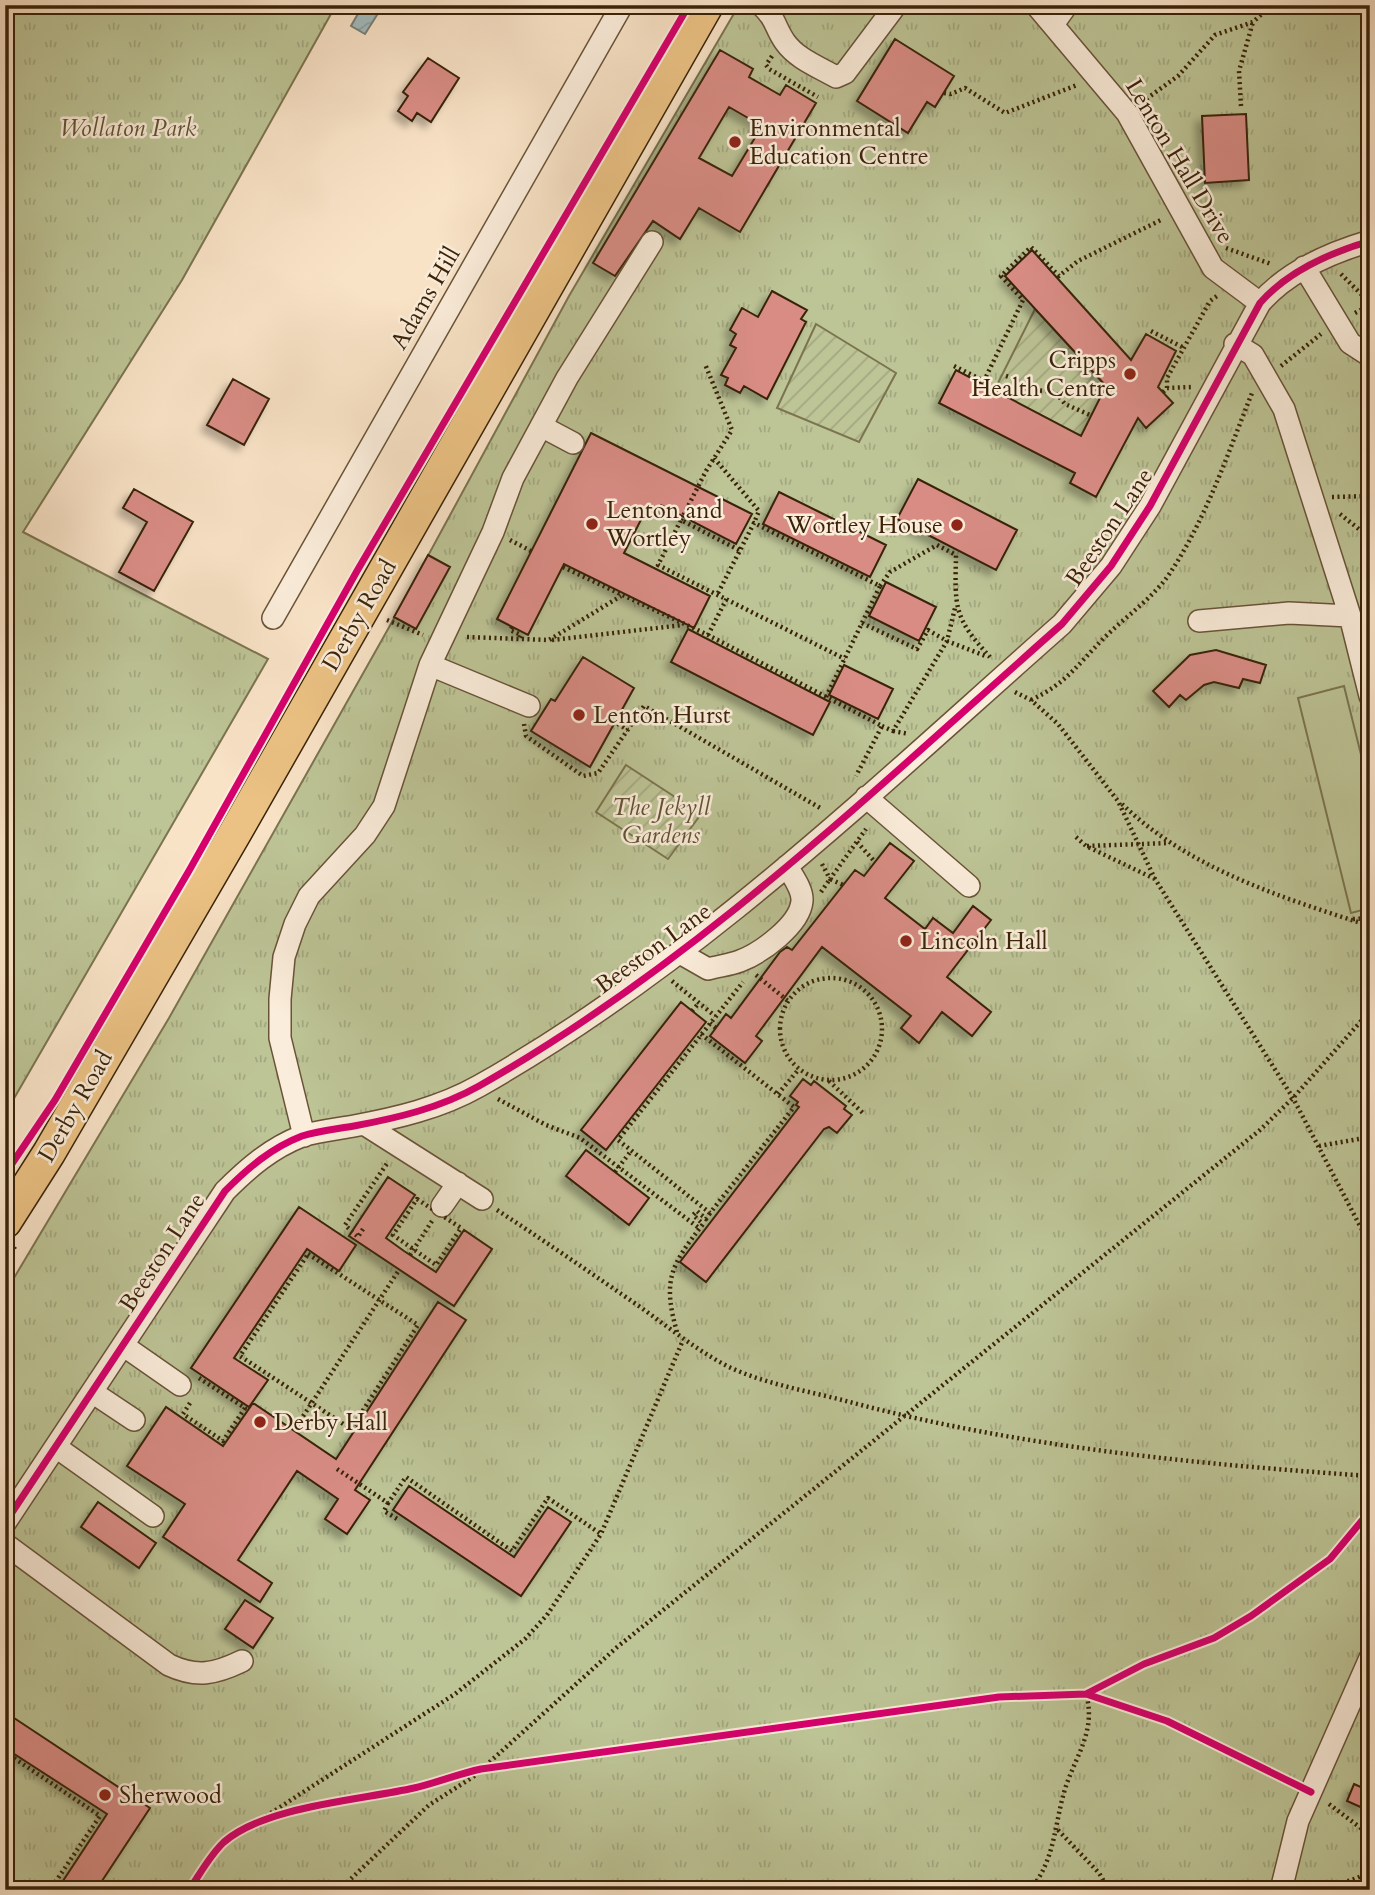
<svg xmlns="http://www.w3.org/2000/svg" width="1375" height="1895" viewBox="0 0 1375 1895" font-family="Cardo,serif">
<defs>
<pattern id="park-tufts" width="24" height="20" patternUnits="userSpaceOnUse" patternTransform="scale(1.75)"><rect width="24" height="20" fill="#bdc496"/><path d="M3 7l-1-3M5 7V3M7 7l1-3M15 17l-1-3M17 17v-4M19 17l1-3" fill="none" stroke="#a3a880"/></pattern>
<pattern id="garden-furrows" width="10" height="10" patternUnits="userSpaceOnUse" patternTransform="scale(1.75)"><rect width="10" height="10" fill="#bdc496"/><path d="M-1 1l2-2M0 10L10 0M9 11l2-2" fill="none" stroke="#a3a880"/></pattern>
<pattern id="water-waves" width="16" height="10" patternUnits="userSpaceOnUse" patternTransform="scale(1.75)"><rect width="16" height="10" fill="#a2bcbf"/><path d="M0 5q4-4 8 0t8 0" fill="none" stroke="#8ca1a3"/></pattern>
<filter id="shadow"><feDropShadow dx="-6" dy="6" stdDeviation="3.5" flood-color="#0004"/></filter>
</defs>
<rect width="100%" height="100%" fill="#f9e3c7"/>
<filter id="stains"><feTurbulence type="fractalNoise" baseFrequency=".00286" numOctaves="4"/><feColorMatrix values="0 0 0 0 .2 0 0 0 0 .09 0 0 0 0 .02 0 0 0 .5 -.17"/></filter>
<radialGradient id="worn" r=".72"><stop offset=".6" stop-color="#630" stop-opacity="0"/><stop offset="1" stop-color="#630" stop-opacity=".3"/></radialGradient>
<path fill="url(#park-tufts)" stroke="#7b744f" stroke-width="2" d="M5,5H336L182,280L23,532L268,659L5,1114Z
M739,5H1370V1890H5V1293L169,1018L392,622L569,296Z"/>
<path fill="url(#garden-furrows)" stroke="#7b744f" stroke-width="2" d="M1035,309L1106,386L1100,393L1111,399L1091,442L994,391Z
M816,324L896,373L859,442L777,408Z
M626,765L701,814L668,859L596,812Z"/>
<path fill="#bdc496" stroke="#7b744f" stroke-width="2" d="M1344,686L1370,791V908L1351,913L1298,698Z"/>
<path fill="url(#water-waves)" stroke="#787f76" stroke-width="2" d="M363,5L382,7L365,34L351,26Z"/>
<path fill="#d88c84" stroke="#392308" stroke-width="2" fill-rule="evenodd" filter="url(#shadow)" d="M895,39L954,76L935,107L927,102L908,133L857,101Z
M720,50L753,69L749,77L780,95L786,85L816,103L740,232L699,208L680,239L653,221L615,276L593,263ZM729,107L762,126L732,176L699,158Z
M428,58L459,78L431,122L417,113L412,121L398,111L408,96L403,92Z
M1246,114L1249,180L1205,183L1202,116Z
M1032,250L1131,360L1146,334L1176,351L1158,387L1173,403L1146,428L1138,418L1096,497L1070,483L1075,473L939,403L956,370L1081,436L1106,386L1005,276Z
M772,291L807,310L801,319L806,322L767,399L744,386L740,393L725,385L728,378L721,375L736,348L730,345L736,334L730,330L742,308L758,317Z
M233,379L269,399L244,445L207,425Z
M591,433L752,514L736,544L661,505L659,509L649,504L624,553L710,596L694,628L564,564L528,635L497,619Z
M918,479L1017,530L996,570L897,519Z
M134,489L193,522L154,591L119,572L147,522L123,508Z
M779,492L886,545L870,577L763,524Z
M428,555L450,567L416,629L394,617Z
M886,582L936,607L919,641L869,616Z
M688,629L830,702L813,735L671,662Z
M1216,650L1266,665L1260,683L1243,679L1239,688L1214,682L1204,685L1186,700L1180,695L1169,707L1153,691L1190,655Z
M583,657L634,688L590,767L531,731L551,699L555,701Z
M844,665L893,689L878,719L829,695Z
M890,843L914,861L885,898L925,929L933,918L953,933L973,906L991,920L947,977L991,1012L972,1036L942,1012L919,1043L901,1028L911,1016L822,947L756,1036L762,1041L745,1063L710,1036L726,1014L731,1018L780,952L787,947L792,950L855,870L864,876Z
M681,1002L706,1022L606,1150L581,1130Z
M803,1079L811,1085L814,1081L846,1106L844,1109L852,1115L837,1133L829,1127L824,1129L706,1282L680,1262L799,1107L796,1105L798,1102L790,1096Z
M586,1150L649,1198L629,1225L566,1176Z
M388,1177L415,1195L386,1238L404,1251L436,1272L464,1230L492,1249L454,1306L349,1236Z
M299,1207L356,1245L339,1271L307,1249L234,1358L268,1380L249,1407L191,1368Z
M438,1302L466,1320L355,1490L370,1500L347,1534L325,1519L338,1499L297,1471L238,1560L272,1583L260,1602L163,1537L185,1504L127,1466L166,1407L223,1446L253,1403L336,1459Z
M409,1486L514,1557L548,1507L571,1522L521,1596L393,1510Z
M98,1502L156,1543L139,1568L81,1527Z
M245,1600L273,1618L253,1648L225,1629Z
M5,1712L150,1808L96,1890H57L107,1814L5,1748Z
M1354,1784L1370,1791L1365,1809L1347,1801Z"/>
<g fill="none" stroke-linecap="round" stroke-linejoin="round">
<defs>
<path id="minor" d="M761,5C776,18 775,28 785,42C797,59 819,67 836,77L845,73L896,5
M1036,5L1127,113L1213,268L1260,303
M1054,23L1067,5
M1304,267L1350,343L1370,356
M1235,344L1253,355L1284,409L1350,616L1370,696
M541,426L573,443
M273,618L622,5
M1199,621L1289,613L1350,616
M430,665L529,706
M866,797L969,886
M680,953L708,969C718,966 730,965 740,961C761,953 800,925 802,901C803,889 792,876 787,866
M364,1124L482,1199
M304,1136L280,1038V999L284,957L295,924L309,896L365,835L384,806L430,665L493,532L513,478L567,378L652,242
M442,1206L458,1183
M124,1346L180,1385
M92,1392L134,1420
M56,1447L153,1516
M5,1523L225,1191C248,1168 271,1148 302,1136C318,1131 337,1129 354,1126C397,1118 440,1108 479,1086C696,963 876,788 1062,624L1111,566L1150,506L1260,303C1288,271 1329,253 1370,241
M5,1544L169,1665C197,1678 215,1674 242,1661
M1281,1890L1298,1821L1370,1658"/>
<path id="highway" d="M5,1222L49,1153L235,833L707,5"/>
</defs>
<use href="#minor" stroke="#695338" stroke-width="24"/>
<use href="#highway" stroke="#392308" stroke-width="35"/>
<path stroke="#392308" stroke-width="4.5" stroke-dasharray="2 3.5" stroke-linecap="butt" d="M772,56L766,65L769,69L818,97
M944,93L951,94L965,88L1005,113L1077,85
M1142,102L1178,76L1215,35L1253,22L1272,5
M1241,106L1239,71L1253,22
M1226,248L1271,264
M1341,274L1370,303
M1355,313L1370,305
M1151,331L1184,348
M954,366L984,381L1023,300L1001,276L1031,247L1059,276L1078,261L1163,219
M1281,366L1321,334
M1006,376L1015,379L1026,389L1055,392L1065,404L1092,416
M1167,388V378L1210,301L1217,296
M1163,392L1167,388L1192,387
M714,458L759,511L754,523
M1332,497L1370,496
M1340,514L1370,538
M681,520L706,471L732,430L705,364
M510,540L531,551
M739,550L681,520L658,565L845,659
M563,567L708,635L882,726L856,776
M880,586L890,572L937,545L956,555C955,607 953,617 990,657
M1365,591L1370,577
M718,593L754,523L880,586L826,697
M387,620L423,635
M862,623L917,649L928,630L947,641L988,657
M512,627L510,630L521,635L519,639
M708,635L727,598
M467,637L549,640L621,596
M552,640L683,625
M1015,692L1031,700L1058,724L1118,801L1155,879L1293,1098L1370,1245
M1031,700C1067,683 1077,665 1104,638C1126,616 1155,597 1172,570C1207,516 1228,453 1252,393
M613,721L628,730
M524,724L526,736L583,776L598,773L644,706L822,809
M882,726L893,731L947,641L955,608
M893,731L909,734
M1122,804C1189,869 1283,898 1370,926
M1076,837L1086,846L1155,879
M857,842L875,862
M1087,846L1169,843
M822,864L830,879L866,829
M821,892L830,879L843,885
M1353,919L1370,918
M756,975L788,1001
M780 1029a51 51 0 1 1 102 0a51 51 0 1 1-102 0Z
M672,981L715,1016
M692,1011L699,1003
M710,1023L716,1028
M701,1034L794,1107L710,1213L618,1140L743,982
M829,1081L865,1115
M778,1094L799,1069
M498,1099L546,1125L580,1138L699,1228
M1319,1146L1370,1137
M417,1199L461,1228L436,1265L393,1235Z
M497,1210C543,1240 588,1271 633,1302C665,1324 694,1349 729,1367C765,1384 808,1391 846,1401C1017,1447 1194,1464 1370,1476
M363,1229L358,1237L345,1225L388,1162
M308,1254L418,1325L351,1429L240,1356Z
M410,1255L432,1221
M5,1262L16,1245
M677,1332C662,1280 671,1265 703,1224L693,1215L697,1211L706,1219L710,1213
M190,1403L183,1414L223,1441L245,1408L199,1378
M294,1430L399,1270
M337,1469L388,1503L406,1477L512,1551L548,1498L601,1534
M388,1503L384,1511L399,1520
M5,1752L100,1816L50,1890
M1329,1804L1370,1835
M1058,1830L1099,1873L1109,1890
M243,1831L455,1694L525,1639L547,1615L601,1534L683,1340
M1304,1882C1327,1887 1350,1884 1370,1871
M339,1890L429,1805L473,1777L616,1648L1260,1130L1293,1098L1370,1011
M1030,1890C1057,1858 1054,1820 1067,1783C1078,1753 1096,1728 1086,1694"/>
<use href="#minor" stroke="#fbeddb" stroke-width="21"/>
<use href="#highway" stroke="#ecc284" stroke-width="32"/>
<path stroke="#392308" stroke-width="4.5" stroke-dasharray="2 3.5" stroke-linecap="butt" d="M615,1172L631,1151"/>
<defs>
<path id="cycleway" d="M5,1174L55,1100L190,869L357,571L689,5
M5,1523L225,1191C248,1168 271,1148 302,1136C318,1131 337,1129 354,1126C397,1118 440,1108 479,1086C696,963 876,788 1062,624L1111,566L1150,506L1260,303C1288,271 1329,253 1370,241
M1086,1694L1144,1664L1214,1638L1251,1616L1330,1559L1370,1511
M189,1890C200,1874 210,1855 224,1842C265,1806 361,1800 414,1788C436,1783 458,1774 481,1769L999,1697L1086,1694L1167,1721L1311,1792"/>
</defs>
<use href="#cycleway" stroke="#fbeddb" stroke-width="11"/>
<use href="#cycleway" stroke="#d6006c" stroke-width="7"/>
</g>
<g fill="#8f2418" stroke="#fbeddb" stroke-width="2.5">
<circle cx="735" cy="142" r="7"/>
<circle cx="1130" cy="374" r="7"/>
<circle cx="592" cy="524" r="7"/>
<circle cx="957" cy="525" r="7"/>
<circle cx="579" cy="715" r="7"/>
<circle cx="906" cy="941" r="7"/>
<circle cx="260" cy="1422" r="7"/>
<circle cx="105" cy="1795" r="7"/>
</g>
<g text-anchor="middle" stroke-width="5" stroke-linejoin="round" paint-order="stroke">
<g font-size="24" font-style="italic" fill="#615333" stroke="#fbeddb">
<text x="128" y="136">Wollaton Park</text>
<text x="661" y="815">The Jekyll<tspan x="661" dy="28">Gardens</tspan></text>
</g>
<g font-size="24" fill="#392308" stroke="#fbeddb" text-anchor="start">
<text x="749" y="136">Environmental<tspan x="749" dy="28">Education Centre</tspan></text>
<text x="1116" y="368" text-anchor="end">Cripps<tspan x="1116" dy="28">Health Centre</tspan></text>
<text x="606" y="518">Lenton and<tspan x="606" dy="28">Wortley</tspan></text>
<text x="943" y="533" text-anchor="end">Wortley House</text>
<text x="593" y="723">Lenton Hurst</text>
<text x="920" y="949">Lincoln Hall</text>
<text x="274" y="1430">Derby Hall</text>
<text x="119" y="1803">Sherwood</text>
</g>
<g font-size="24" fill="#392308" stroke="#fbeddb">
<text transform="translate(1180 161) rotate(59)" y="8">Lenton Hall Drive</text>
<text transform="translate(425 298) rotate(-60)" y="8">Adams Hill</text>
<text transform="translate(1109 527) rotate(-56)" y="8">Beeston Lane</text>
<text transform="translate(359 615) rotate(-60)" y="8">Derby Road</text>
<text transform="translate(653 948) rotate(-36)" y="8">Beeston Lane</text>
<text transform="translate(75 1106) rotate(-60)" y="8">Derby Road</text>
<text transform="translate(162 1252) rotate(-57)" y="8">Beeston Lane</text>
</g>
</g>
<rect width="1375" height="1895" fill="none" stroke="#f9e3c7" stroke-width="28"/>
<rect x="7" y="7" width="1361" height="1881" fill="none" stroke="#392308" stroke-width="3.5"/>
<rect x="14" y="14" width="1347" height="1867" fill="none" stroke="#392308" stroke-width="2"/>
<rect width="100%" height="100%" filter="url(#stains)"/>
<rect width="100%" height="100%" fill="url(#worn)"/>
</svg>
